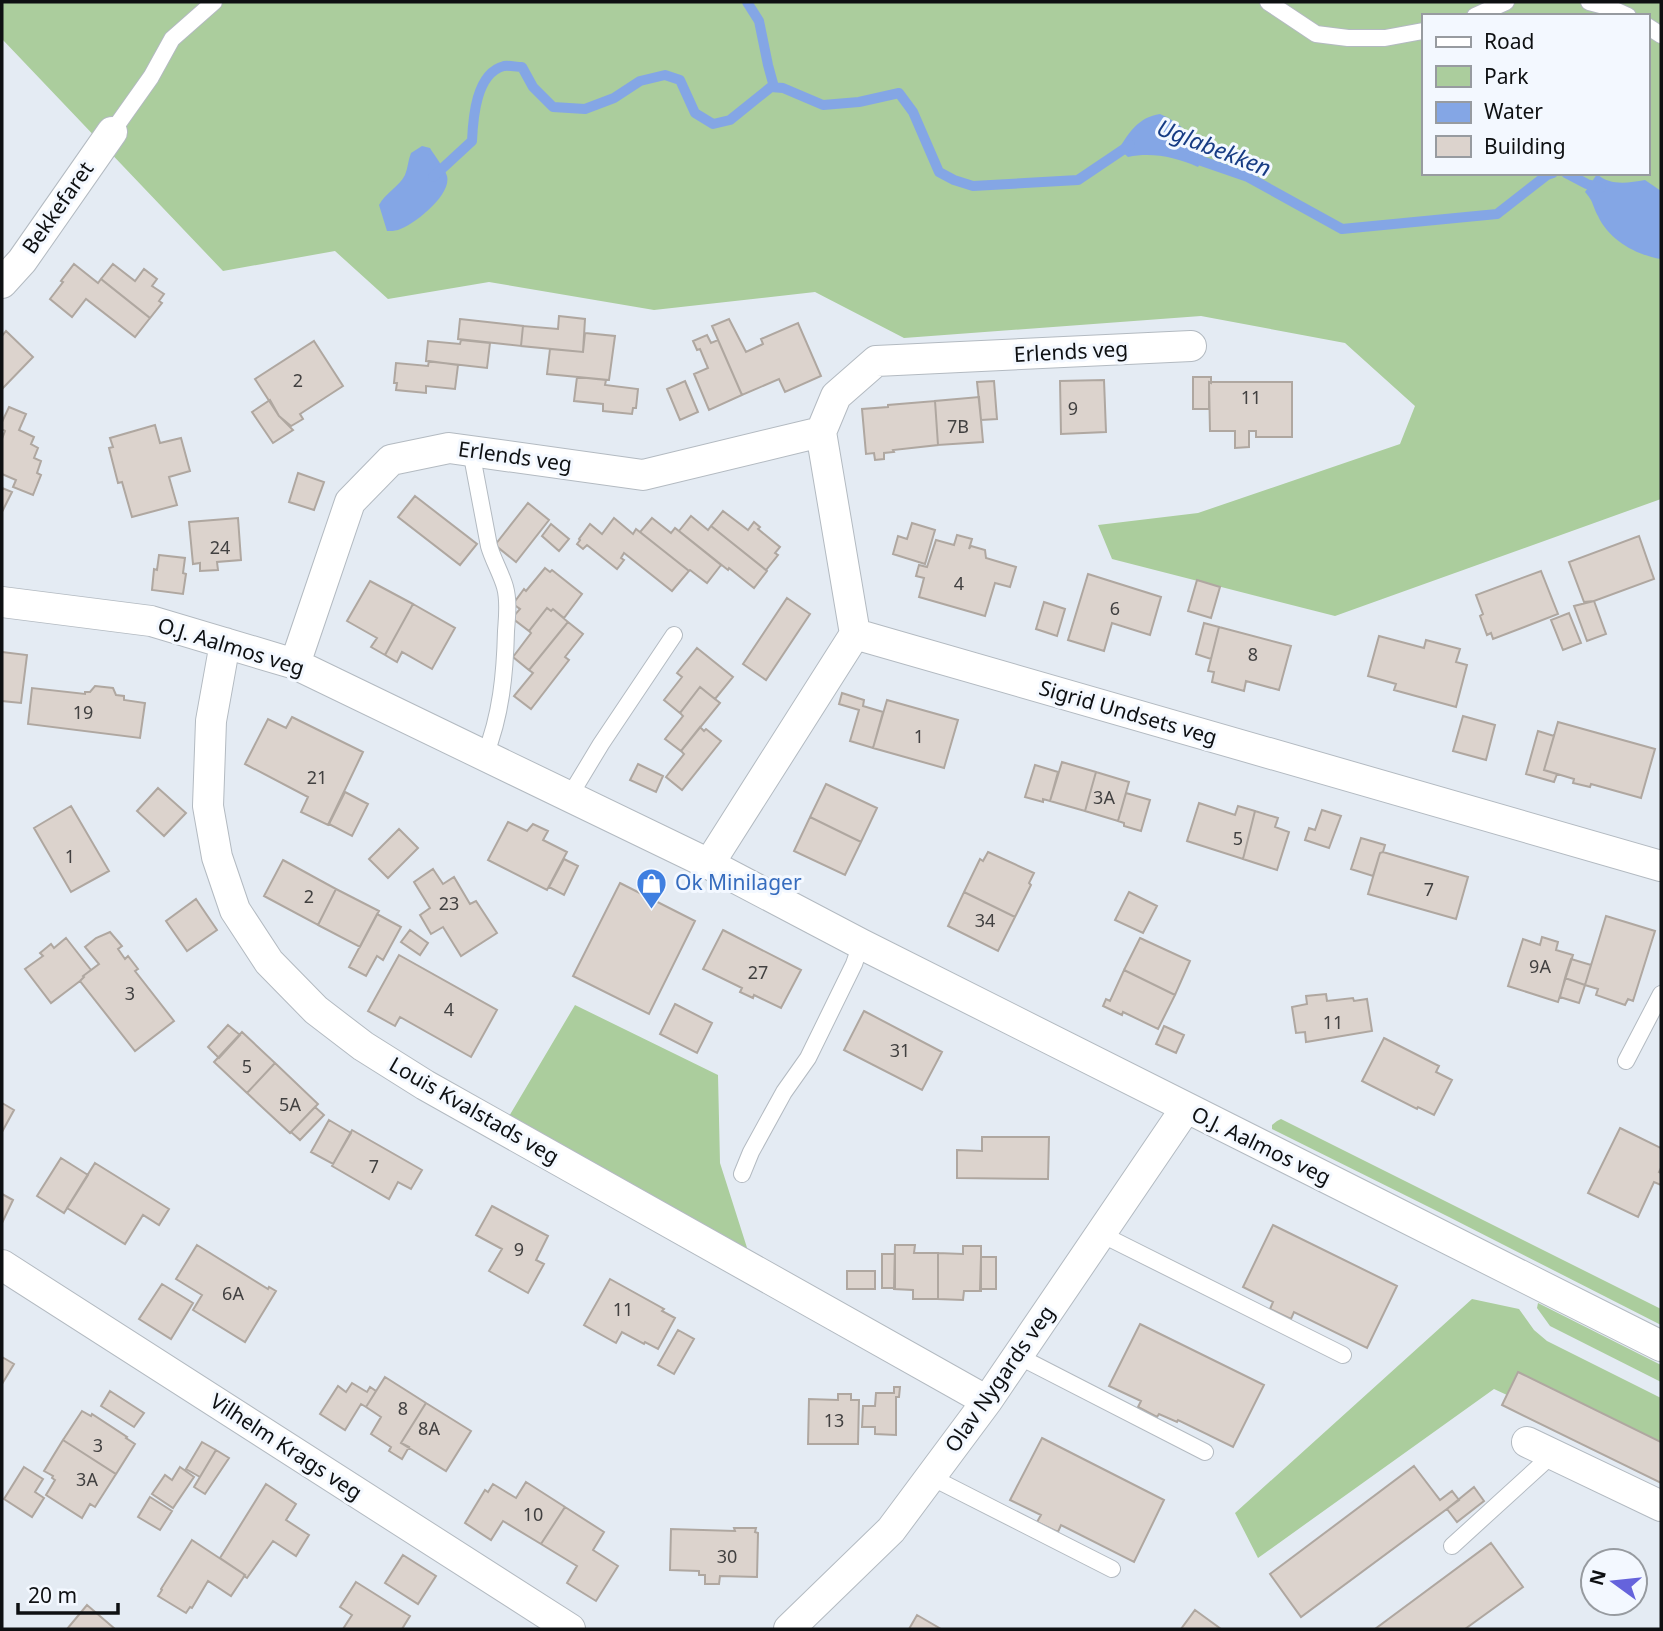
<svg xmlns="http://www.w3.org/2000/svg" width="1663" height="1631" viewBox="0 0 1663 1631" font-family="'Noto Sans',sans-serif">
<rect width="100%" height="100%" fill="#e4ebf3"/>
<path fill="#abcd9d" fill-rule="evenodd" d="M2,2H1661V499L1335,616L1112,559L1098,525L1198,513L1400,444L1415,406L1345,343L1201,316L904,338L815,292L654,310L489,282L388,299L335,251L223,271L2,39ZM1423,16H1647V173H1423Z
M575,1005L718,1075L720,1163L749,1254L508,1118Z
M1281,1119L1661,1309V1325L1449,1217L1272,1129V1125L1277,1121Z
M1472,1299L1519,1309L1534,1330L1547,1341L1661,1398V1442L1518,1372L1507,1395L1494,1389L1258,1558L1235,1513Z
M1538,1303L1661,1365V1382L1550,1326L1537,1308Z"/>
<path fill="#84a6e5" d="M1160,114C1181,123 1194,137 1204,157L1198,167C1175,157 1152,152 1128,157L1119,149C1129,132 1139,117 1160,114Z
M422,146L430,148C434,155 445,169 447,176C452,195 414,225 398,230C394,231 391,231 387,231L379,205C385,193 399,187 405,175C408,168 408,160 411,153Z
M1597,174C1610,186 1628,183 1645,180L1661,191V259C1636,255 1609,240 1598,216C1592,205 1594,202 1585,192Z"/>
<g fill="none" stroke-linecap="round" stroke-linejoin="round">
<path stroke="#84a6e5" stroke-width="10" d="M747,2L759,21L768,65L774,87
M1190,157L1248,177L1342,229L1497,214L1547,175L1553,173
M1566,173L1587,184L1601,188
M433,177L472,141C473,118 476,73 504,66C509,65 516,67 522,67L533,87L553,107L585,109L614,98L640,81L665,75L680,80L695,113L713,124L730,120L771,87L783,88L823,105L859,102L899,93L913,112L939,172L954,180L973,186L1078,180L1130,145"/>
</g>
<path fill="#dcd3cd" stroke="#afa7a0" stroke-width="2" d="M74,264L98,283L101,279L150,318L135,337L86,299L72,317L50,299L63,282L61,281Z
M113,264L135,281L144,269L157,279L152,286L164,294L159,301L162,303L150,318L101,279Z
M559,316L585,319L583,352L521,346L523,326L558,329Z
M460,319L523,326L521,346L458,339Z
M729,319L746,352L763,344L761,339L798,323L821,376L785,392L779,379L742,395L712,326Z
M6,331L33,357L2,389V336Z
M585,333L615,336L609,380L547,374L550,349L583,352Z
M707,335L711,343L718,340L742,395L709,410L694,374L708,368L700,349L697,350L693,341Z
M461,340L490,343L487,368L426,361L428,341L460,344Z
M314,341L343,386L300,414L303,419L291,426L279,416L255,379Z
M429,361L458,365L455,389L426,386V393L396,390L397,383H394L396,363L428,366Z
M577,377L606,380L605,385L638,389L636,408H633L632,414L603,411V404L574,401Z
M1193,377H1211V383L1209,382V409H1193Z
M1104,380L1106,432L1061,434L1060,381Z
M685,381L698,412L680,420L667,389Z
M994,381L997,419L981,420L977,382Z
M1209,382H1292V437H1256V431H1249V447L1235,448V431H1210Z
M979,397L983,442L938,445L935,401Z
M270,400L279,416L293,430L273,443L252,412Z
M935,401L938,445L893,450L894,452L884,453V459L875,460L874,453L866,454L862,409L888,407V405Z
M9,407L26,414L19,430L34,437L31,444L38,448L34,458L41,461L37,473L41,475L33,495L13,487L16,480L2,474V439L5,431L2,429V422Z
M155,425L160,443L181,438L190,471L169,477L177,505L132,517L122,482L118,483L109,448L113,447L110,438Z
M298,473L324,482L314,510L289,502Z
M2,488L12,492L3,510L2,509Z
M415,496L477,544L460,565L398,517Z
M528,503L549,520L516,562L495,545Z
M723,511L748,530L754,522L760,527L758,529L780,547L775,553L778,555L766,570L711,526Z
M691,516L708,530L711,526L767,571L754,588L729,568L728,570L679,531Z
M238,518L241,560L217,562L218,570L200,571V563L193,564L189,522Z
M614,518L633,534L636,529L689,571L672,591L624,553L621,558L624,560L617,569L587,545L583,549L577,544L580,540L579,539L590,524L602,534Z
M652,518L671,533L675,528L721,565L707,583L690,570L689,571L640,532Z
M912,523L935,530L925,564L893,554L898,536L907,539Z
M551,524L569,539L559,551L542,536Z
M957,535L972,539L969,549L971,546L985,550L986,558L1016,567L1010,587L995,583L985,616L919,597L924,578L916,576L919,565L927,567L936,540L954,545Z
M1639,536L1654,579L1594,601L1584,602L1569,562Z
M159,555L185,558L183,573L186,574L183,594L152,590L154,569L157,570Z
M545,568L550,572L552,570L582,594L564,618L553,609L551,611L547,608L529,631L512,618L520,609L513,604L524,589L526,591Z
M1541,571L1558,614L1493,639L1491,633L1487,635L1480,616L1483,614L1476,595Z
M1088,574L1161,597L1150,635L1112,623L1104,651L1068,640Z
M1197,580L1220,587L1211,618L1188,611Z
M370,581L413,604L385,655L371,647L377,638L347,621Z
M787,598L810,614L766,680L743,664Z
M1594,601L1606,634L1587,641L1574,606Z
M1044,602L1065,609L1057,636L1036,629Z
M413,604L455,628L432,669L402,652L397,662L385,655Z
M547,608L551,611L553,609L568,622L529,670L513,657L531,633L529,631Z
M1569,613L1581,643L1563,650L1551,620Z
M568,622L583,634L565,657L569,660L531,709L514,696L533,673L529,670Z
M1204,623L1219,627L1211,659L1196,654Z
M1219,627L1291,646L1279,690L1246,681L1244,691L1212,682L1214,672L1208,671Z
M1379,636L1424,648L1426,640L1460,649L1456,662L1467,665L1456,707L1394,690L1396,684L1368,676Z
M697,648L733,677L715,699L700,687L680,713L664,700L682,677L677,673Z
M2,652L27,655L21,703L2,701Z
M95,686L113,688L116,695L124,696V700L145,703L140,738L28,724L32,688L85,694V692H90Z
M700,687L720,703L681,751L665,739L683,716L680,713Z
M842,693L864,700L863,706L883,712L873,748L850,741L859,710L839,704Z
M887,700L958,720L944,768L873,748Z
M1463,716L1495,725L1486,760L1453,751Z
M292,717L363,752L328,825L301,812L308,797L245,764L268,719L286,728Z
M1558,722L1655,749L1641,798L1591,784L1590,787L1573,783L1574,779L1544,770Z
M700,727L704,731L706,729L721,741L682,790L666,777L684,754L681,751Z
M1538,731L1554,736L1544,770L1557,774L1554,782L1526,774Z
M1062,762L1096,772L1085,811L1050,801Z
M638,764L663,776L656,792L630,780Z
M1035,765L1058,772L1050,801L1043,799V802L1025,797Z
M1096,772L1129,782L1118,821L1085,811Z
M826,784L877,808L861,842L810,817Z
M158,788L186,813L164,836L137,811Z
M345,792L368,804L352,836L329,824Z
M1126,793L1150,800L1141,831L1124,826V823L1118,821Z
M1199,803L1235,815L1238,806L1255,811L1243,859L1187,841Z
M71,806L109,871L71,892L34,828Z
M1322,810L1341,816L1329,848L1305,840L1309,828L1315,830Z
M1255,811L1278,818L1275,827L1289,832L1277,870L1243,859Z
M810,817L861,842L845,875L794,851Z
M508,822L527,831L533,824L548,831L543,840L567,852L547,890L488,860Z
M399,829L418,848L388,878L369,859Z
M1361,838L1385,845L1383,852L1380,853L1373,876L1351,869Z
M988,852L1034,873L1029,883L1031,885L1015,917L964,892L980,859L983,861Z
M1383,852L1468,877L1456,919L1368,894L1380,853Z
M564,859L578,866L564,895L549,887Z
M283,860L336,889L318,925L264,896Z
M433,869L443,884L454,877L470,904L476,901L497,933L461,956L443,927L431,934L420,915L430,908L414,882Z
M620,883L695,921L649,1014L573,976Z
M336,889L379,911L360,947L318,925Z
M964,892L1015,917L998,951L948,926Z
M1129,892L1157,906L1143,933L1115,920Z
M196,899L217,930L187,951L166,921Z
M377,914L401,927L383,960L377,956L366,976L349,967Z
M1606,916L1655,931L1633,1001L1628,999L1625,1005L1596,995L1598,989L1585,985Z
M410,930L428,943L420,955L401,942Z
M723,930L801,970L781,1008L754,995L753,998L740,992L742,988L703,969Z
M110,932L122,946L118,949L125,959L128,956L138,969L135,971L174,1021L135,1051L80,981L84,977L83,976L99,964L85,947L96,938Z
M1542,937L1558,942L1556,950L1573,955L1558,1002L1508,986L1523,939L1540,945Z
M66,938L91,970L83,976L84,977L80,981L51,1003L25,969L43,956L40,953L51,944L54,948Z
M1140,938L1190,961L1175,995L1124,970Z
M399,955L497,1010L471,1057L400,1017L395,1026L368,1011Z
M1571,959L1591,965L1585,985L1565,978Z
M1124,970L1175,995L1158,1029L1123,1012L1122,1015L1103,1006L1106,999L1110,1001Z
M1565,978L1585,985L1579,1003L1560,997Z
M1326,994L1327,1001L1353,998L1354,1001L1367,999L1372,1031L1306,1042L1305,1032L1296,1033L1292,1007L1307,1004L1306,996Z
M675,1004L712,1023L697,1053L660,1034Z
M864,1011L942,1052L922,1090L844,1050Z
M228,1025L240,1035L219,1058L208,1047Z
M1164,1026L1184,1035L1176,1053L1156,1044Z
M242,1032L275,1063L247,1093L214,1062Z
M1384,1038L1439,1066L1436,1072L1452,1080L1434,1115L1418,1107L1417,1109L1362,1081Z
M275,1063L318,1104L290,1133L247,1093Z
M2,1103L14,1110L2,1132Z
M315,1107L324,1115L300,1140L291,1132Z
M329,1120L351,1133L333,1164L311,1152Z
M1620,1128L1661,1148V1168L1659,1172L1661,1173V1185L1654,1182L1638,1217L1588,1193Z
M352,1130L422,1170L411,1189L398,1182L389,1199L332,1166Z
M982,1137H1049L1048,1179L957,1178V1150L982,1151Z
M61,1158L88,1175L64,1213L37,1196Z
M95,1163L169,1209L159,1225L143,1215L125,1244L67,1208Z
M2,1194L13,1200L2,1223Z
M492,1206L548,1236L536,1260L544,1264L528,1293L489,1271L502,1249L476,1235Z
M1273,1225L1397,1286L1367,1348L1294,1312L1291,1319L1270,1309L1273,1302L1243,1287Z
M197,1245L268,1289L269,1287L276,1291L245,1342L193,1310L202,1295L176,1279Z
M895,1245H915L914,1253H938V1299H913V1290L894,1289Z
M963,1246H981V1291H964L963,1300L938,1299V1253L963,1254Z
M882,1254H895V1288H882Z
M981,1257H996V1289H980Z
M847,1271H875V1289H847Z
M610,1279L664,1309L662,1311L675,1318L658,1349L645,1342L644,1344L622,1332L616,1343L584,1325Z
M162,1284L193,1303L171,1339L139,1319Z
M1140,1324L1264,1385L1233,1447L1178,1420L1177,1422L1159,1414L1157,1417L1138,1407L1141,1401L1109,1386Z
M678,1330L694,1339L674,1374L658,1365Z
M2,1357L14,1364L2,1384Z
M1518,1372L1661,1442V1483L1502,1405Z
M385,1377L426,1403L401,1443L409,1447L402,1459L389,1451L391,1447L371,1434L381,1417L366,1407Z
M352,1383L367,1392L370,1387L376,1391L366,1407L361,1404L345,1430L320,1414L338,1386L346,1392Z
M894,1387H900L899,1397H896V1435L875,1434V1427H862L863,1406H875L876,1393H894Z
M110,1391L144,1413L134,1427L101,1406Z
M838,1394H851V1400H859L858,1444H808L809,1399L838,1400Z
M426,1403L471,1431L446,1471L401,1443Z
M82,1411L91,1416L92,1414L127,1437L126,1438L135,1444L116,1474L63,1440Z
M1042,1438L1164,1500L1134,1562L1061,1525L1058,1532L1037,1522L1041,1515L1010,1500Z
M63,1440L116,1474L95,1507L90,1504L82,1518L46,1495L55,1480L52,1478L53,1476L44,1471Z
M202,1442L216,1450L200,1477L186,1469Z
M216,1450L229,1458L205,1494L194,1487Z
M1414,1466L1440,1500L1452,1491L1459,1500L1301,1617L1270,1574Z
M24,1467L43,1479L35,1492L44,1498L32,1517L4,1499Z
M180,1467L194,1477L173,1508L152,1494L165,1475L172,1480Z
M526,1482L565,1507L541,1544L503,1521L491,1540L465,1523L485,1490L488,1492L493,1484L516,1498Z
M266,1484L296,1504L286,1520L309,1535L296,1556L273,1541L247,1578L244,1576L245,1575L220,1558Z
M1474,1487L1484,1501L1457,1522L1447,1509Z
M150,1497L172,1511L160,1530L138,1517Z
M565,1507L604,1532L593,1550L618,1566L596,1601L567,1583L577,1566L541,1544Z
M734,1528H756L755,1532L758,1533L757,1577L720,1576L719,1584H705V1575H699V1571L670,1570L671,1529L735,1531Z
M192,1540L245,1575L231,1596L208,1581L192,1608L190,1607L186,1613L158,1596L162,1590L161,1589Z
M1491,1543L1523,1587L1465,1629H1375Z
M403,1555L436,1576L418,1604L385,1583Z
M356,1582L410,1616L402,1629H343L352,1615L340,1607Z
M87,1605L115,1629H67Z
M1195,1610L1221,1629H1181Z
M917,1615L941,1629H909Z"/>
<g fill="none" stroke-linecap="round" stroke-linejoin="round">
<defs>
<path id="service" d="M1268,2L1316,34L1348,38H1385L1423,31
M1589,2L1608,7L1628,16
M1475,16L1506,2
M1647,26L1661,35
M112,132L151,77L172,39L214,2
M471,451L489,546C493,560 501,573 505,587C509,601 507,617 506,631C505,673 501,716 485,755
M569,797L601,744L674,635
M1626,1061L1661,994
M742,1174L751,1152L784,1092L808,1058L854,964L861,944
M1101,1234L1343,1355
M1018,1356L1205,1452
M931,1477L1112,1569
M1452,1546L1553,1454"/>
<path id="minor" d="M2,283L22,261L112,132
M821,432L836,396L876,361L1191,346
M2,602L151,621L295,664L709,864L861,944L1661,1346
M225,643L211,721L208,806L217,857L235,910L269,962L316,1010L363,1046L425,1085L987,1401
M295,664L350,502L391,460L449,448L643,475L821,432L855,634
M709,864L855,634L1661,866
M2,1265L570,1629
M1527,1442L1661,1506
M789,1629L891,1530L987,1401L1186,1108"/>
</defs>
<use href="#service" stroke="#b3bac1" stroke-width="18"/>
<use href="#minor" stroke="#b3bac1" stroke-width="32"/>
<use href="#service" stroke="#fff" stroke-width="16"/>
<use href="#minor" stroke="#fff" stroke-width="30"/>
</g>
<defs>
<symbol id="shop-pin" viewBox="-11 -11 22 30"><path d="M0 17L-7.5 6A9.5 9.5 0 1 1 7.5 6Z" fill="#3f7fe0" stroke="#f3f8ff"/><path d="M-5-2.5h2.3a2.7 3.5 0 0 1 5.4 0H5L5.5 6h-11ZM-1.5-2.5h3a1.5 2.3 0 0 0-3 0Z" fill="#fff"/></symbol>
</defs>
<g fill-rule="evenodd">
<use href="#shop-pin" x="634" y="866" width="35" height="47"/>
</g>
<g text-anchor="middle" stroke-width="6" stroke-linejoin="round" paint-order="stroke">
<g font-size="18" fill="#424141">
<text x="298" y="387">2</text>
<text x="1251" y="404">11</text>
<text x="1073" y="415">9</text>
<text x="958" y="433">7B</text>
<text x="220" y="554">24</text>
<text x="959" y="590">4</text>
<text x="1115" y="615">6</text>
<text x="1253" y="661">8</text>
<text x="83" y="719">19</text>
<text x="919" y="743">1</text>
<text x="317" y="784">21</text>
<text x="1104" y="804">3A</text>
<text x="1238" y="845">5</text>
<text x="70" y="863">1</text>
<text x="1429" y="896">7</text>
<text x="309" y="903">2</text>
<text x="449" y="910">23</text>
<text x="985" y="927">34</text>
<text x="1540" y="973">9A</text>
<text x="758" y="979">27</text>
<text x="130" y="1000">3</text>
<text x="449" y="1016">4</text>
<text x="1333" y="1029">11</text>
<text x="900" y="1057">31</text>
<text x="247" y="1073">5</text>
<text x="290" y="1111">5A</text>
<text x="374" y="1173">7</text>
<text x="519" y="1256">9</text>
<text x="233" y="1300">6A</text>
<text x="623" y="1316">11</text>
<text x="403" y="1415">8</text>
<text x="834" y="1427">13</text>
<text x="429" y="1435">8A</text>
<text x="98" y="1452">3</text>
<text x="87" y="1486">3A</text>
<text x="533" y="1521">10</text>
<text x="727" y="1563">30</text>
</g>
<g font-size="21" fill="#0e1012" stroke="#f3f8ff">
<text transform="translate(58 208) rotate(-55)" y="7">Bekkefaret</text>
<text transform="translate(1071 352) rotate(-3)" y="7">Erlends veg</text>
<text transform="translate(515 457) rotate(8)" y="7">Erlends veg</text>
<text transform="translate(231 647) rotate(17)" y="7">O.J. Aalmos veg</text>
<text transform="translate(1128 713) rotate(16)" y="7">Sigrid Undsets veg</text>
<text transform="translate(474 1111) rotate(30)" y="7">Louis Kvalstads veg</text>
<text transform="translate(1261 1146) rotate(26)" y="7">O.J. Aalmos veg</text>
<text transform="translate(1000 1379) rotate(-55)" y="7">Olav Nygards veg</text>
<text transform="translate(286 1447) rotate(33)" y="7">Vilhelm Krags veg</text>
</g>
<g font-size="21" fill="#366cbe" stroke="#f3f8ff" text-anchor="start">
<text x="675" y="890">Ok Minilager</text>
</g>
<g font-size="23" font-style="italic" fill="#173c84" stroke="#f3f8ff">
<text transform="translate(1214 148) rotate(21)" y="8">Uglabekken</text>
</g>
</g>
<rect width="1663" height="1631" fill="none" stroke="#0e1012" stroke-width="7"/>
<rect x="1422" y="14" width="228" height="161" fill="#f3f8ff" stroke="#979ba0" stroke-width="2"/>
<rect x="1436" y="37" width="35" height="10" fill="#ffffff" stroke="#979ba0" stroke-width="2"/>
<text x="1484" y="49" font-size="21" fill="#0e1012">Road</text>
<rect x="1436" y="66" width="35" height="21" fill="#abcd9d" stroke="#979ba0" stroke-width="2"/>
<text x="1484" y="84" font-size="21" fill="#0e1012">Park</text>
<rect x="1436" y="102" width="35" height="21" fill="#84a6e5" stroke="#979ba0" stroke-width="2"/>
<text x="1484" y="119" font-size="21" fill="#0e1012">Water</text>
<rect x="1436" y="136" width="35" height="21" fill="#dcd3cd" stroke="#979ba0" stroke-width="2"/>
<text x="1484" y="154" font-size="21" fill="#0e1012">Building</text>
<g transform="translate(1614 1582) rotate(285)"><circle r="33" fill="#f3f8ff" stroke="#979ba0" stroke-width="2"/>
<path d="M0-5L12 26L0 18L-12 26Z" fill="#6563dc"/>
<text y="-10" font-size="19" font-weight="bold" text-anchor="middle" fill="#0e1012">N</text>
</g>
<path d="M18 1603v10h100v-10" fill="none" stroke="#0e1012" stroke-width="3.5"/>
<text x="28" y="1603" font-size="21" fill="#0e1012" stroke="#f3f8ff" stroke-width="5" paint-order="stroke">20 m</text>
</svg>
